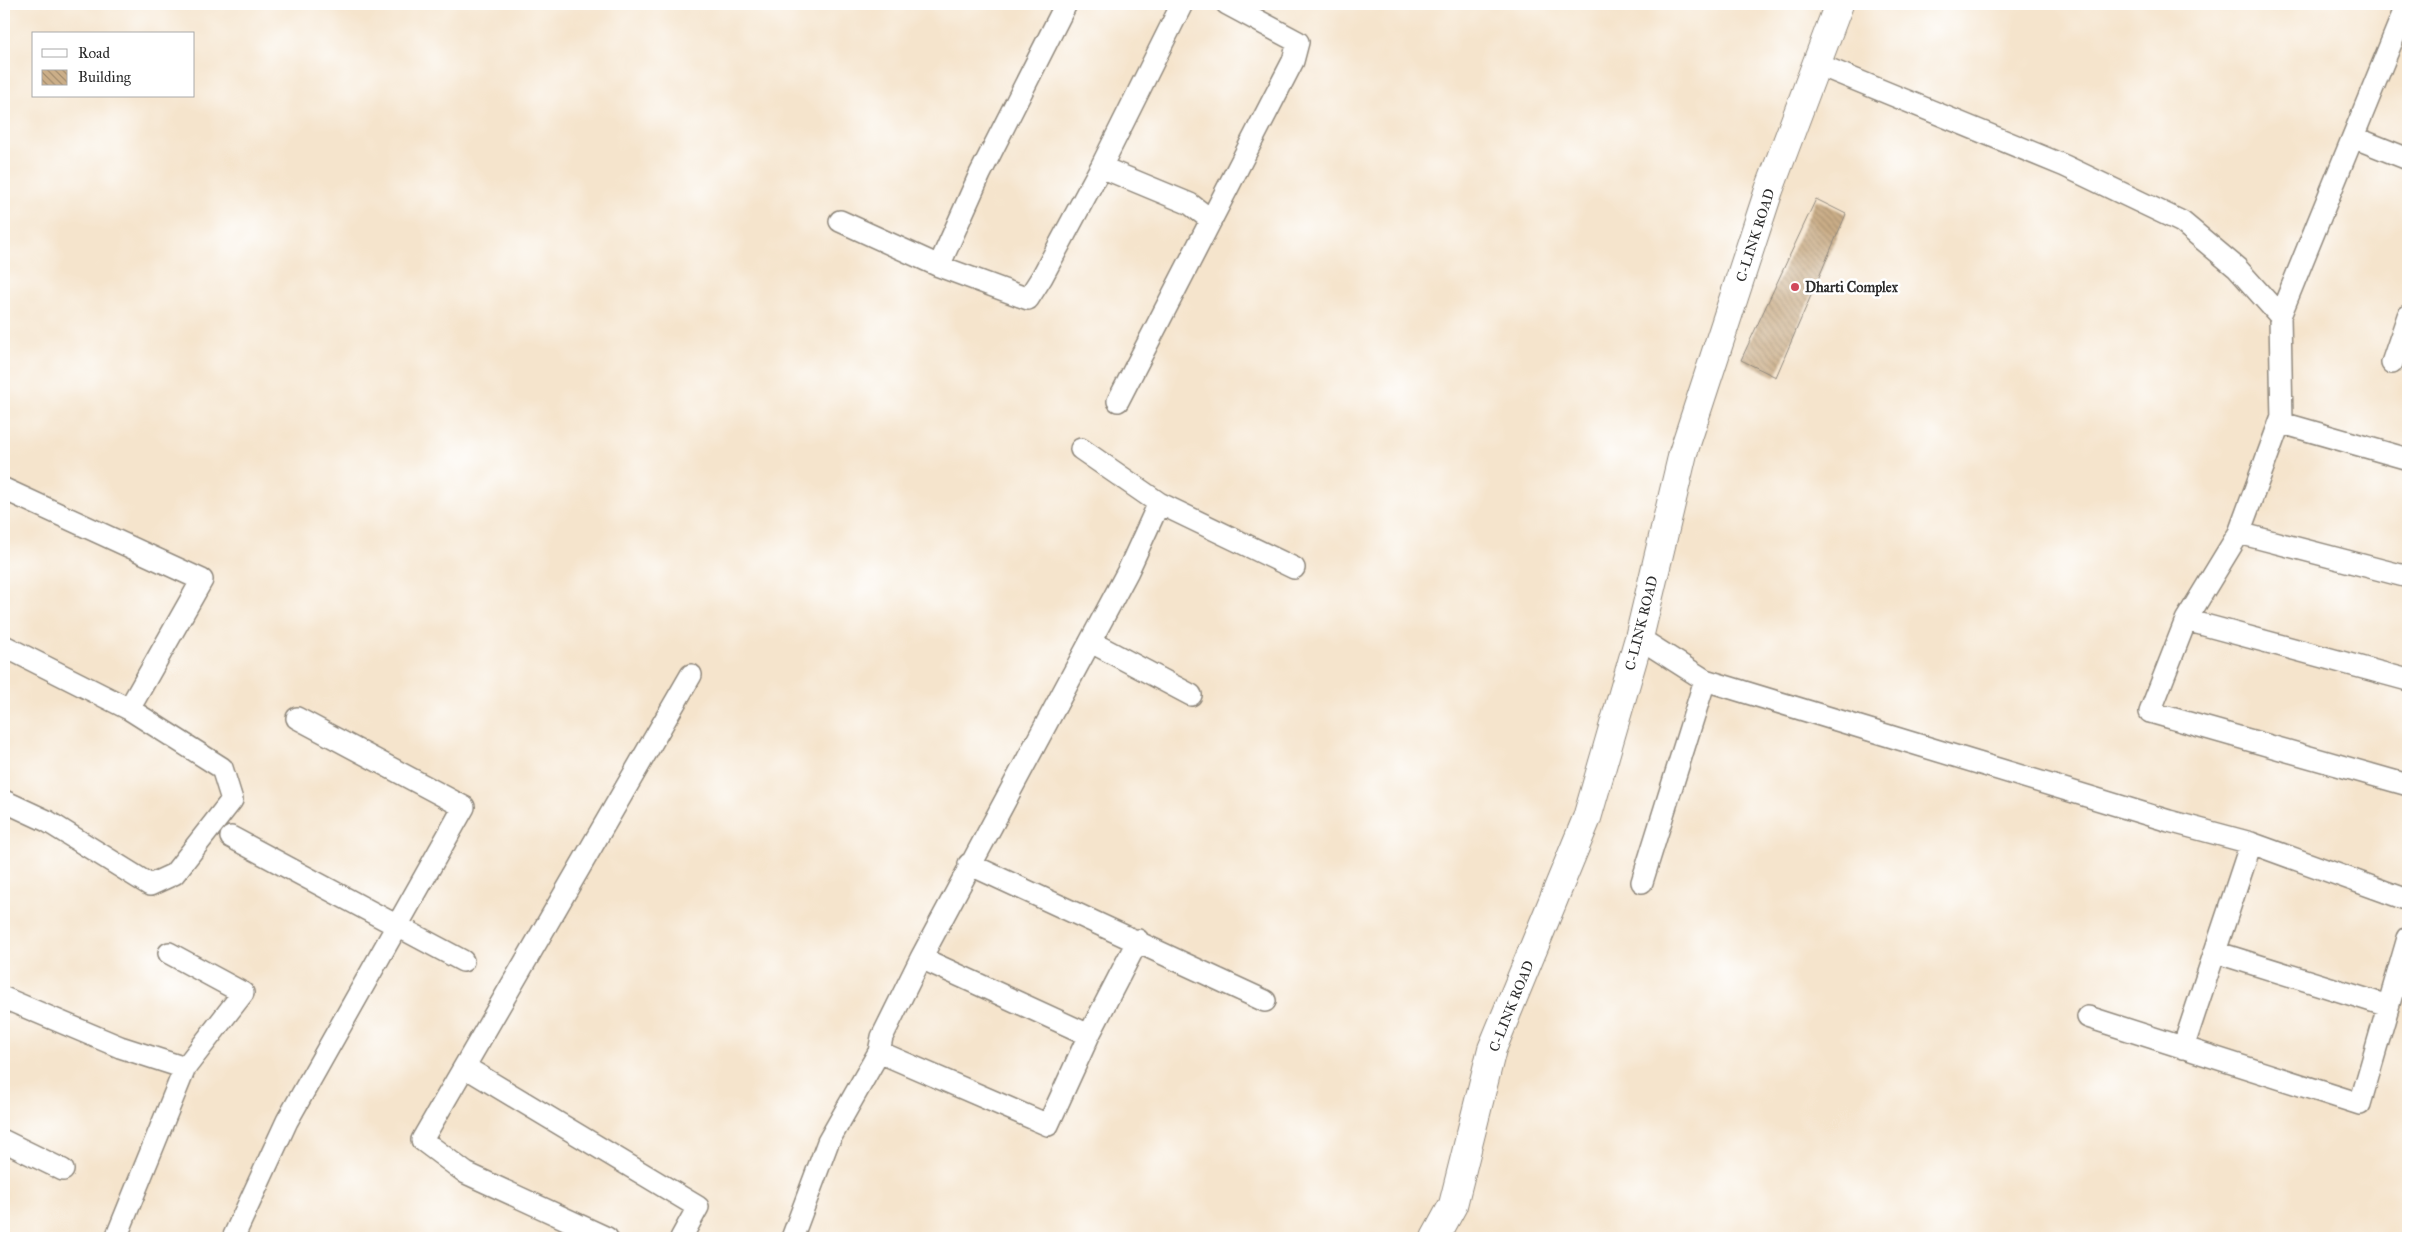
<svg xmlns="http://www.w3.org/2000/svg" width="2412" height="1242" viewBox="0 0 2412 1242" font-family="'IM FELL Great Primer',serif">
<defs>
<pattern id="building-back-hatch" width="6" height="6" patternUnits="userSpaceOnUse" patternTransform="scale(1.25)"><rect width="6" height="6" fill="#cbae88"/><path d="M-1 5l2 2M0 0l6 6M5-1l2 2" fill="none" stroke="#a58e6f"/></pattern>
</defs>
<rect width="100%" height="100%" fill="#fff"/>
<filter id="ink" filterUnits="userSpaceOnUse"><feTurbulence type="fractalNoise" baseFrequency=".02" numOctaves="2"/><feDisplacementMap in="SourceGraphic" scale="10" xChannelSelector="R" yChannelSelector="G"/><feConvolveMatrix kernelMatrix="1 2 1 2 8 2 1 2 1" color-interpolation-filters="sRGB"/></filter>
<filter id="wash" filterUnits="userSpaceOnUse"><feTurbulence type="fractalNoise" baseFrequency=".0096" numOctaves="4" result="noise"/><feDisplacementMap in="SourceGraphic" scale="20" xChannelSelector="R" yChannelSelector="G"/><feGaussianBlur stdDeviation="1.12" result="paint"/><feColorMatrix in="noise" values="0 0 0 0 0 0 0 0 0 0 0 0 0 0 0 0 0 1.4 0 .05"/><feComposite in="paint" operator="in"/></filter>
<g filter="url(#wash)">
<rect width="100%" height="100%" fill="#f5e4cc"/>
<g id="blocks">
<path fill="url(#building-back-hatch)" d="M1816,199L1846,214L1776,377L1741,360Z"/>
</g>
</g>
<g filter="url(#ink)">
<use href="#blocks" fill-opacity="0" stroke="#90887c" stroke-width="1"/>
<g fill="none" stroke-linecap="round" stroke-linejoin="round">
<defs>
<path id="minor" d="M1817,64L2065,166L2182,222L2237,268L2280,316L2407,4
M2353,137L2408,159
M1101,167L1190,204L1211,220
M840,221L939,266L1028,299L1042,277L1101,167L1182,4
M939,266L980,174L1066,4
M2280,316L2282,423L2408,459
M2392,363L2408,316
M1118,401L1293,61L1298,42L1227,4
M2282,416L2239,533L2408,577
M1081,449L1159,503
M4,489L202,580L129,709L4,646
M2186,620L2239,533
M1639,638L1705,680L2169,821L2251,843L2408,900
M1091,642L1191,695
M2408,680L2186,620L2150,712L2408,785
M4,801L47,821L150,885L174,874L232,800L222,768L129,709
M231,837L463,961
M969,864L1265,1001
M1642,882L1705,680
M2215,952L2388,1006
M169,953L243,993L185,1068
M921,958L1089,1035
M4,998L120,1047L185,1068L116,1238
M2088,1017L2360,1104L2408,938
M2183,1048L2251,843
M879,1052L1048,1125L1089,1035L1138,940
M465,1067L698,1207L681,1238
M4,1141L63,1170
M233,1238L287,1121L464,807L297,718
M607,1238L466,1173L422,1140L691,675
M792,1238L828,1142L879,1052L882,1037L921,958L1128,571L1159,503L1294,568"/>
<path id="tertiary" d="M1435,1238L1453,1205L1492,1049L1587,818L1639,638L1683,453L1769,190L1839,4"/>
</defs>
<use href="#minor" stroke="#90887c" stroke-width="24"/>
<use href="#tertiary" stroke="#90887c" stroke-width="30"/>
<use href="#minor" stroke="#fff" stroke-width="21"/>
<use href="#tertiary" stroke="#fff" stroke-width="28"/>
</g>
</g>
<circle fill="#d1495b" stroke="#fff" stroke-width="2" cx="1795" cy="287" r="5"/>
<g text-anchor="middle" stroke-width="5" stroke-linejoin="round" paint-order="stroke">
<g font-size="14" fill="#2b2b2b" stroke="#fff">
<text transform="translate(1755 235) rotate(-72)" y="5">C-LINK ROAD</text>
<text transform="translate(1641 623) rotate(-76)" y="5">C-LINK ROAD</text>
<text transform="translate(1511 1006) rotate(-68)" y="5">C-LINK ROAD</text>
</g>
<g font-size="14" font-weight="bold" fill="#2b2b2b" stroke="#fff" text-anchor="start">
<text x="1805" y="292">Dharti Complex</text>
</g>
</g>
<rect width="2412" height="1242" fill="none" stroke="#fff" stroke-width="20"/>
<rect x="32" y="32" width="162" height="65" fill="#ffffff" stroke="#aaaaaa"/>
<rect x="42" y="49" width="25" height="8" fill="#ffffff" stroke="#aaaaaa"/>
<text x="78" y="58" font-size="15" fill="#2b2b2b">Road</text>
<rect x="42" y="70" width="25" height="15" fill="url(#building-back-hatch)" stroke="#aaaaaa"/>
<text x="78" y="82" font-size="15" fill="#2b2b2b">Building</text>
</svg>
